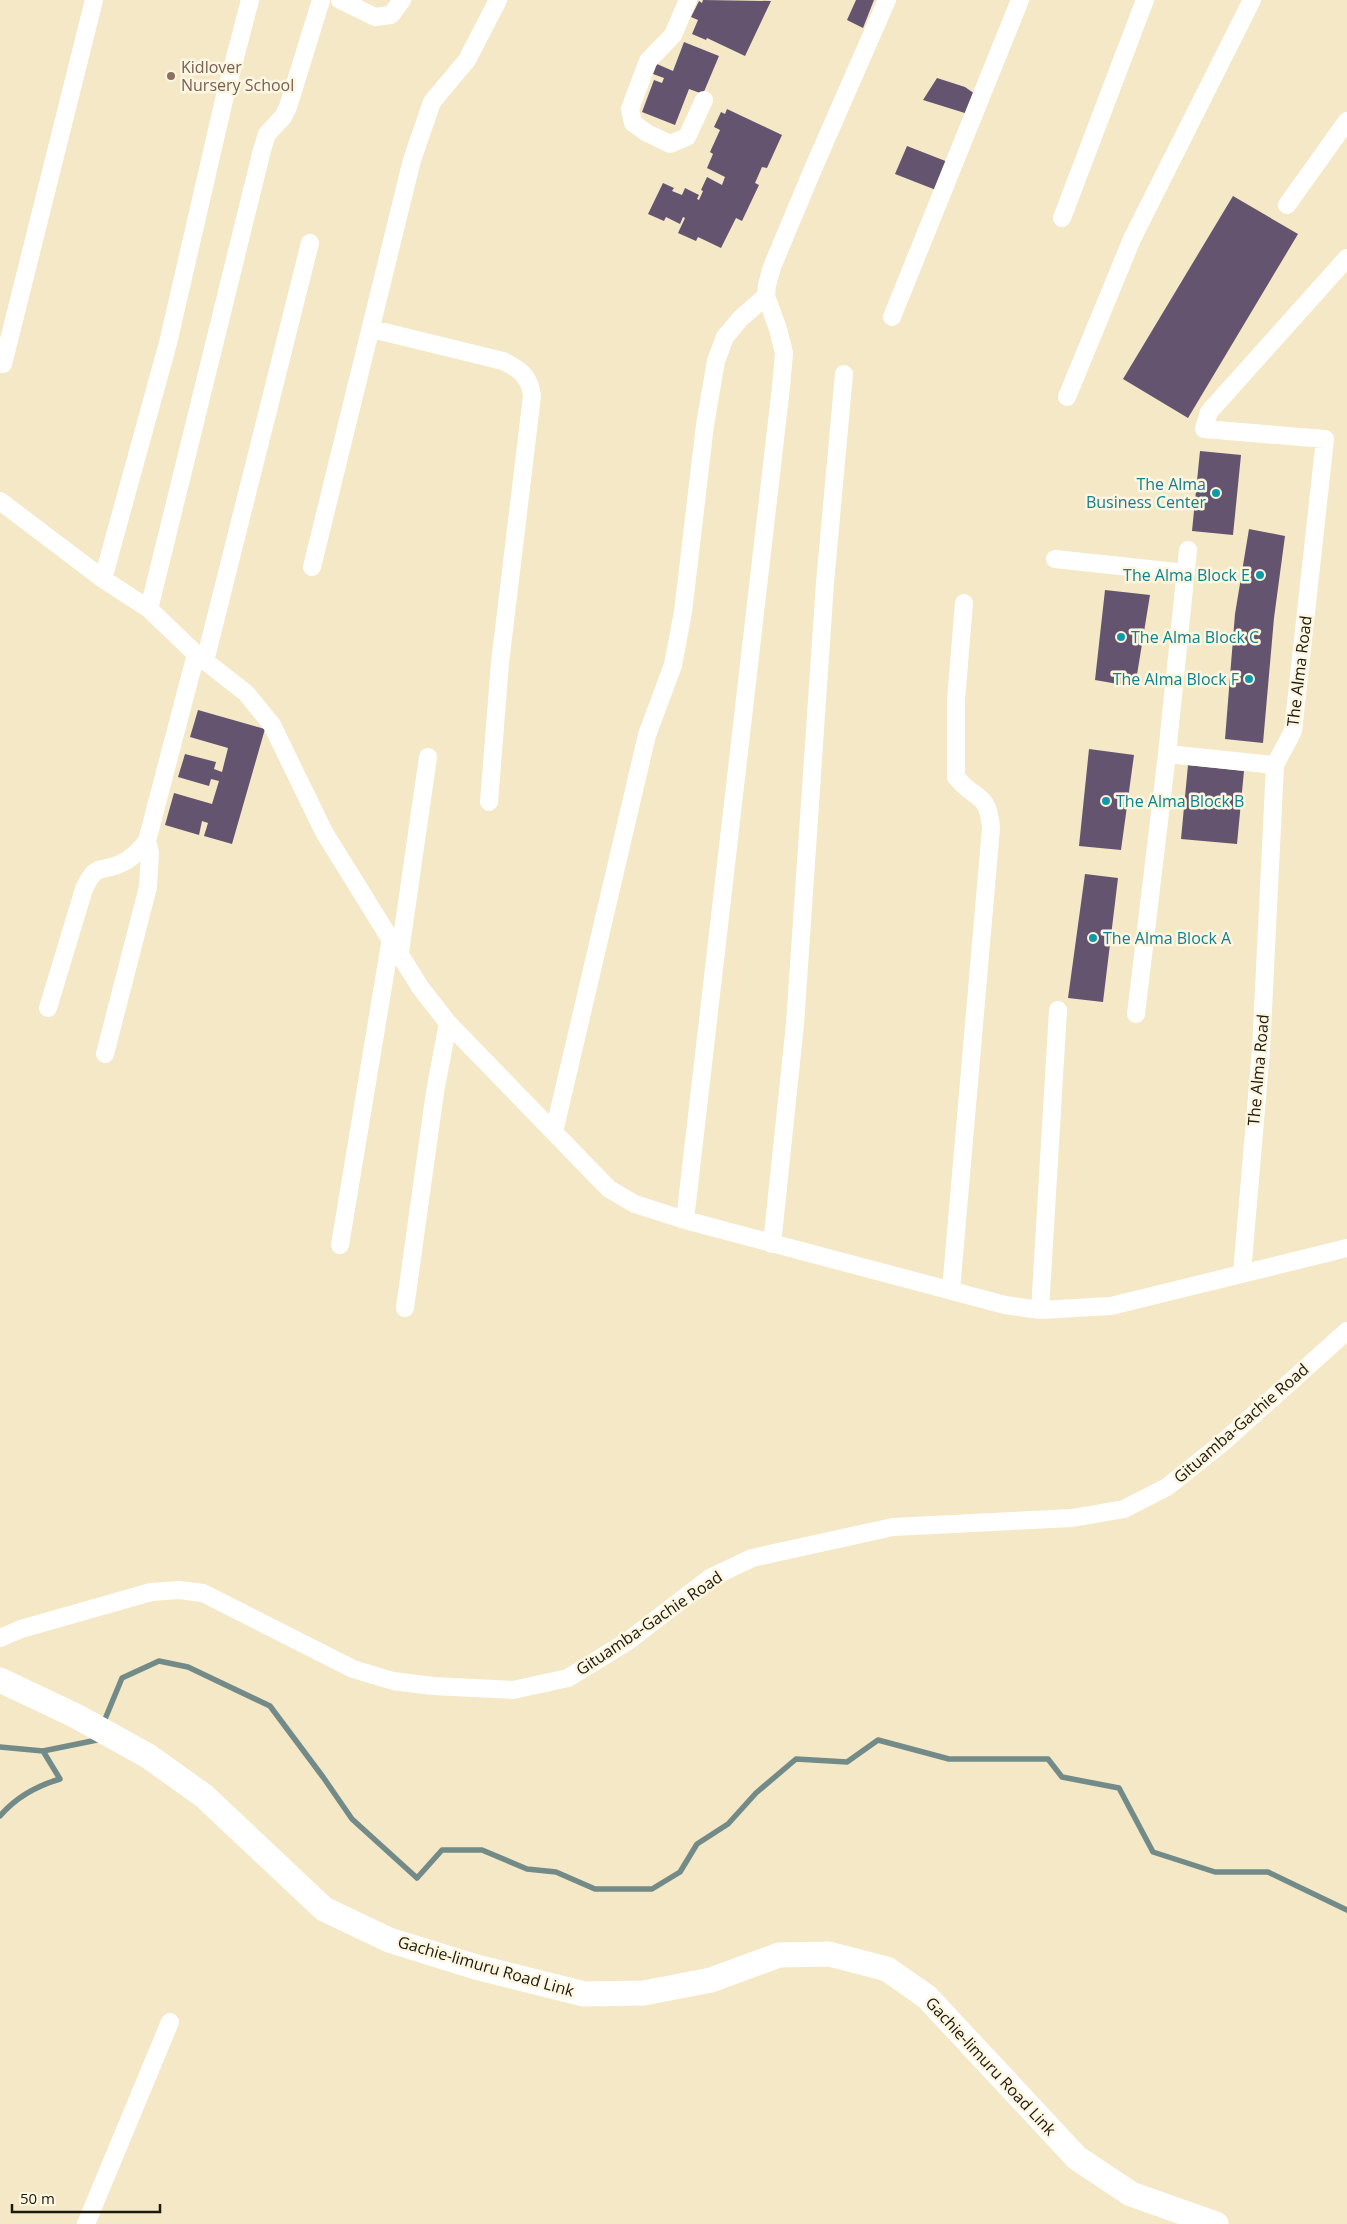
<svg xmlns="http://www.w3.org/2000/svg" width="1347" height="2224" viewBox="0 0 1347 2224" font-family="'Open Sans',sans-serif">
<rect width="100%" height="100%" fill="#f4e8c6"/>
<g fill="none" stroke-linecap="round" stroke-linejoin="round">
<path stroke="#728b88" stroke-width="5.5" d="M103,1724L122,1678L159,1661L188,1667L270,1706L323,1777L352,1819L417,1878L442,1850H482L527,1869L556,1872L595,1889H652L680,1872L697,1844L728,1824L756,1793L796,1759L847,1762L878,1740L949,1759H1048L1062,1777L1119,1788L1153,1852L1215,1872H1268L1347,1910
M0,1747L43,1751
M0,1816C16,1797 36,1786 60,1779L43,1751L97,1740L99,1735"/>
</g>
<path fill="#65546f" d="M703,0L771,1L745,56L707,38L706,40L692,34L698,20L691,17L699,1L702,3Z
M856,0H874L863,28L847,20Z
M684,42L719,56L703,94L689,89L675,125L642,112L654,80L662,83L664,78L653,74L657,64L673,71Z
M937,78L965,87L975,94L968,114L923,100Z
M727,109L782,135L767,168L762,167L755,183L759,185L742,221L736,218L721,248L698,237L696,241L678,233L685,218L683,217L680,224L666,217L664,221L648,214L663,183L674,188L672,191L682,195L685,188L699,195L697,199L699,200L703,191L701,190L707,177L722,185L725,177L707,168L713,154L710,152L720,130L714,127L721,112L725,114Z
M907,146L948,162L936,190L895,174Z
M1233,196L1298,234L1188,418L1123,379Z
M1200,451L1241,455L1233,535L1192,531Z
M1249,529L1285,536L1274,618L1263,743L1225,739L1235,614Z
M1105,590L1150,595L1135,687L1095,680Z
M198,710L265,729L232,844L204,836L208,823L202,821L199,835L165,825L174,793L212,804L219,781L211,779L209,786L178,777L185,754L216,762L214,769L222,772L228,748L190,737Z
M1089,749L1134,755L1121,850L1079,846Z
M1188,765L1244,771L1237,844L1181,839Z
M1085,874L1118,878L1103,1002L1068,998Z"/>
<g fill="none" stroke-linecap="round" stroke-linejoin="round">
<path stroke="#fff" stroke-width="18" d="M340,0L375,17L391,15L402,0
M688,0L673,35L648,61L630,109L633,123L647,133L670,144L687,137L704,100
M1287,205L1347,121
M1062,218L1145,0
M892,317L1020,0
M372,329L503,361C520,369 530,377 532,396L500,663L489,802
M3,364L94,0
M1067,397L1132,239L1252,0
M0,501L103,579L149,609L196,654L246,693L272,725L324,832L420,987L448,1023L609,1189L635,1204L685,1220L1005,1305L1040,1310L1111,1306L1347,1248
M1055,559L1186,573
M312,567L412,160L432,102L467,60L498,0
M103,579L168,343L224,100L250,0
M149,609L262,150L267,134L283,117L288,107L321,0
M205,661L310,243
M1167,754L1275,765
M400,952L428,757
M48,1008L84,889C97,862 99,873 120,864C132,859 140,850 147,841L196,654
M1136,1014L1167,754L1188,550
M105,1054L148,887L150,853L147,841
M554,1132L647,735L673,665L683,612L705,425L716,361L725,337L740,319L766,296
M685,1220L781,387L784,353L778,329L766,296L767,285L772,267L813,169L887,0
M772,1244L795,1024L825,583L844,374
M340,1245L391,938
M1242,1273L1261,1050L1275,765L1293,731L1325,439L1204,429L1209,412L1347,258
M951,1290L991,828C988,791 975,801 956,777V700L964,603
M405,1308L435,1092L448,1023
M1040,1310L1058,1010
M0,1638L21,1629L151,1592L179,1590L203,1593L353,1669L393,1681L433,1686L513,1690L568,1678L628,1641L710,1578L752,1558L893,1527L1072,1518L1124,1509L1167,1487L1221,1444L1347,1331
M86,2224L170,2022"/>
<path stroke="#fff" stroke-width="25" d="M0,1680L76,1716L148,1756L204,1796L324,1909L389,1940L476,1967L584,1994L644,1993L711,1980L779,1955L829,1954L887,1969L927,1997L1077,2158L1131,2194L1216,2224"/>
</g>
<circle fill="#8d6e63" stroke="#fdf6e1" stroke-width="2" cx="171" cy="76" r="5"/>
<g fill="#0f9aa8" stroke="#fdf6e1" stroke-width="2">
<circle cx="1216" cy="493" r="5"/>
<circle cx="1260" cy="575" r="5"/>
<circle cx="1121" cy="637" r="5"/>
<circle cx="1249" cy="679" r="5"/>
<circle cx="1106" cy="801" r="5"/>
<circle cx="1093" cy="938" r="5"/>
</g>
<g text-anchor="middle" stroke-width="5" stroke-linejoin="round" paint-order="stroke">
<g font-size="16" fill="#785e54" stroke="#fdf6e1" text-anchor="start">
<text x="181" y="73">Kidlover<tspan x="181" dy="18">Nursery School</tspan></text>
</g>
<g font-size="16" fill="#0d838f" stroke="#fdf6e1" text-anchor="end">
<text x="1206" y="490">The Alma<tspan x="1206" dy="18">Business Center</tspan></text>
<text x="1250" y="581">The Alma Block E</text>
<text x="1131" y="643" text-anchor="start">The Alma Block C</text>
<text x="1239" y="685">The Alma Block F</text>
<text x="1116" y="807" text-anchor="start">The Alma Block B</text>
<text x="1103" y="944" text-anchor="start">The Alma Block A</text>
</g>
<g font-size="16" fill="#1e190d" stroke="#fdf6e1">
<text transform="translate(1299 671) rotate(-83)" y="6">The Alma Road</text>
<text transform="translate(1258 1070) rotate(-85)" y="6">The Alma Road</text>
<text transform="translate(1241 1423) rotate(-41)" y="6">Gituamba-Gachie Road</text>
<text transform="translate(649 1623) rotate(-34)" y="6">Gituamba-Gachie Road</text>
<text transform="translate(486 1966) rotate(16)" y="6">Gachie-limuru Road Link</text>
<text transform="translate(991 2066) rotate(47)" y="6">Gachie-limuru Road Link</text>
</g>
</g>
<path d="M12 2204v8h148v-8" fill="none" stroke="#1e190d" stroke-width="2.5"/>
<text x="20" y="2204" font-size="15" fill="#1e190d" stroke="#fdf6e1" stroke-width="4" paint-order="stroke">50 m</text>
</svg>
